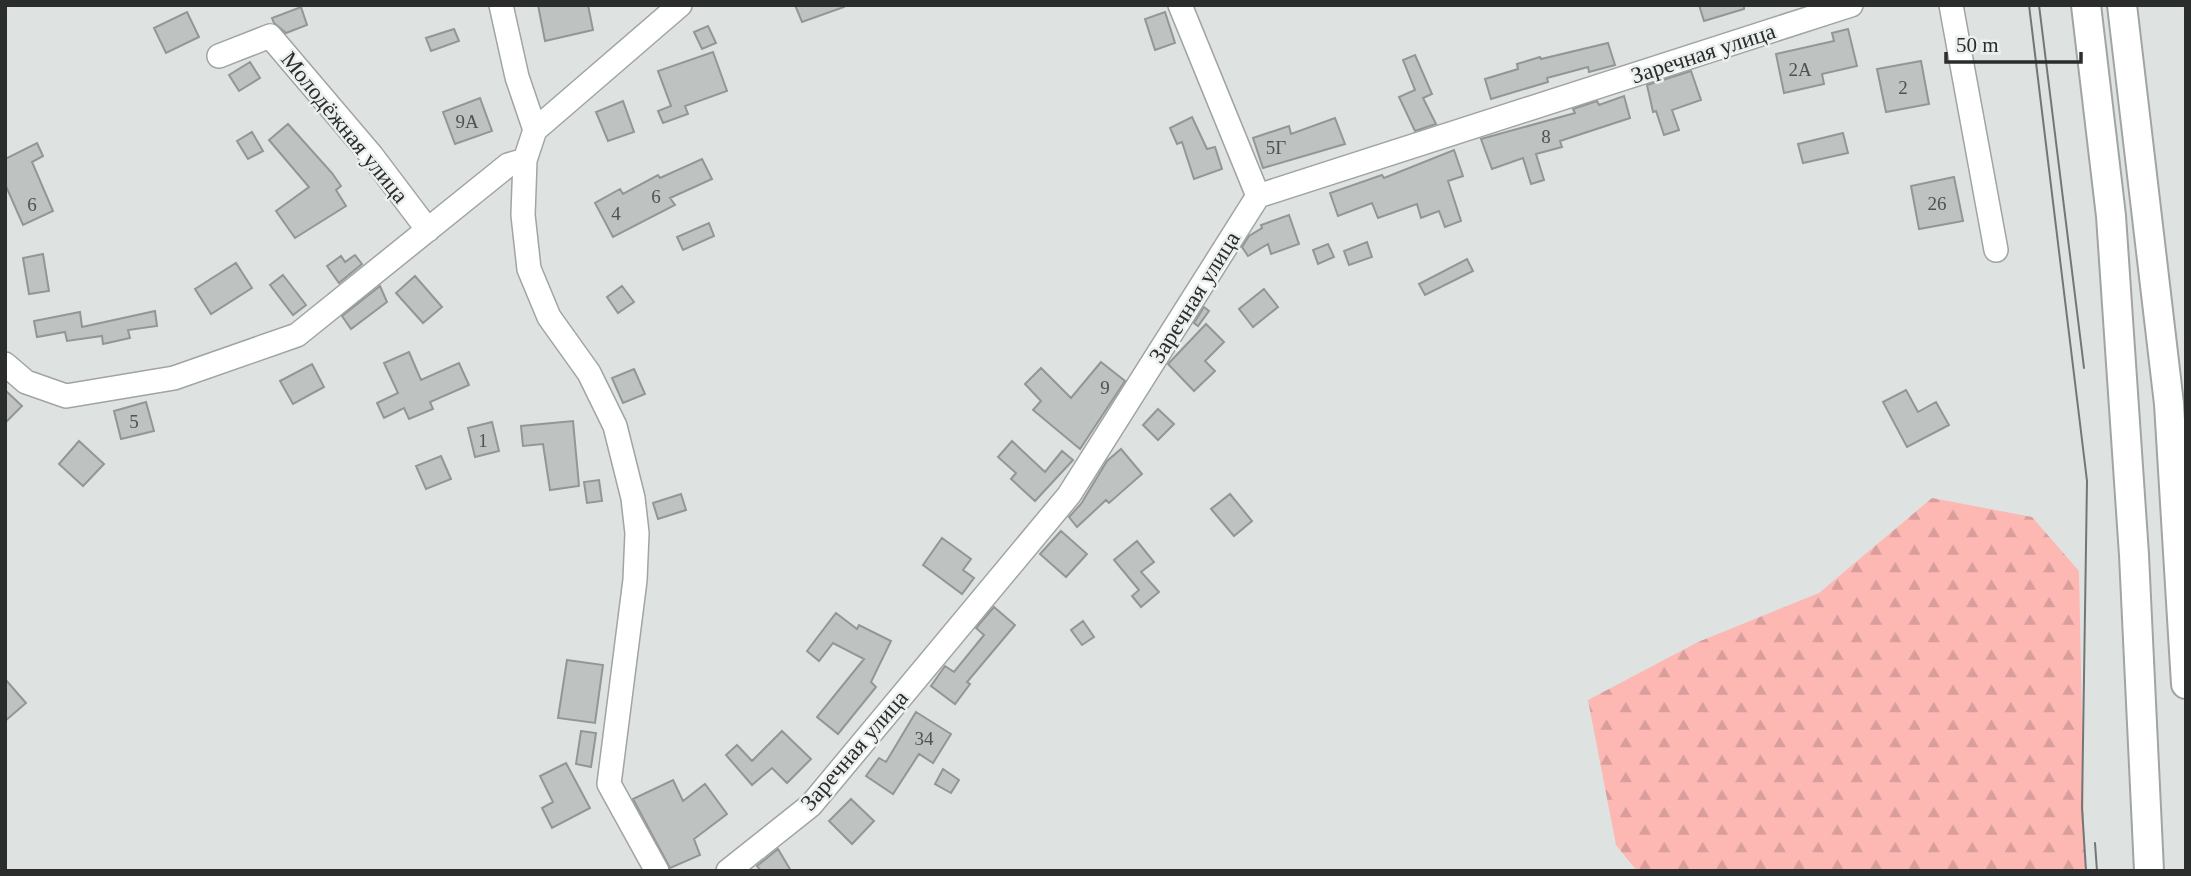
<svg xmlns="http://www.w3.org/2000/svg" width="2191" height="876" viewBox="0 0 2191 876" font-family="Georgia,serif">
<defs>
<pattern id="forest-firs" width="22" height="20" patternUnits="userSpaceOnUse" patternTransform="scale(1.75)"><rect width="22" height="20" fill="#fdb8b4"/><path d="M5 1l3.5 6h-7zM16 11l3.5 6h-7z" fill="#d99e9b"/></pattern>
</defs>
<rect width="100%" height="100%" fill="#dee3e1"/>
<path fill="url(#forest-firs)" d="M1932,498L2032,517L2079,571L2085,871H1637L1616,845L1588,700L1698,642L1819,593Z"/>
<path fill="#bec2c1" stroke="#929795" stroke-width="2" d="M538,5H588L593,30L545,41Z
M795,5H843L844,7L802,22Z
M1699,5H1744V9L1704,21Z
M301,7L307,25L286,33L274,23L272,18Z
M187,12L199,37L166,53L154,28Z
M1165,12L1175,43L1155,50L1145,19Z
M708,26L716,43L702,49L694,32Z
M454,29L459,41L431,51L426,38Z
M1848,29L1857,66L1822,74L1824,84L1784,93L1776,54L1834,41L1832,33Z
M1608,43L1615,65L1589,72L1588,67L1547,78L1548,82L1491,99L1485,79L1518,69L1517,64L1540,57L1541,59Z
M713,52L727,91L685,106L688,114L663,123L658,111L671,106L658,71Z
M1415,55L1432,94L1423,98L1436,124L1415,131L1399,97L1415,90L1403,60Z
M1921,61L1929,104L1886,112L1877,69Z
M250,62L260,78L239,91L229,75Z
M1691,71L1701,100L1672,110L1679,130L1664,135L1656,111L1653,112L1647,85Z
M1624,96L1630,118L1560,141L1562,147L1536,154L1544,180L1531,184L1523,158L1492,169L1481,139L1575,113L1573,109L1597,101L1599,105Z
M480,98L492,131L455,144L443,112Z
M623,101L634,132L608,141L596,112Z
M1192,117L1207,149L1215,147L1222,169L1194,179L1182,142L1177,144L1170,128Z
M1335,118L1345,144L1263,168L1253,138L1289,126L1291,134Z
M288,124L332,173L341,186L336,190L346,206L295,238L276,211L309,187L269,140Z
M252,132L263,151L248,159L237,141Z
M1843,133L1848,153L1803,163L1798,144Z
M37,143L43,156L32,162L53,211L23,225L5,184V159Z
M1454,150L1463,176L1448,181L1461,221L1445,227L1439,211L1421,218L1417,204L1378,218L1372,203L1338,216L1330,193L1382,175L1384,178Z
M702,159L712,179L670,198L675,205L613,237L595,203L620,189L623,194L658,175L660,178Z
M1954,177L1963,221L1919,229L1911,186Z
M1289,215L1299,244L1271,254L1268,244L1248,256L1242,247L1249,236L1262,228L1261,225Z
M709,223L714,236L683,250L677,237Z
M1367,242L1372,257L1349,265L1344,251Z
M1328,244L1334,257L1318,264L1313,250Z
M43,254L49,291L29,294L23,258Z
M355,255L362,264L339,283L327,266L341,256L345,262Z
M1467,259L1473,271L1425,295L1419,284Z
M236,263L252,288L211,314L195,289Z
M283,275L306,305L293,315L270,285Z
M415,276L442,307L423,323L396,293Z
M380,286L387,302L351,329L342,316Z
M622,286L634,302L618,313L607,297Z
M1264,289L1278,307L1253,327L1239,309Z
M1204,307L1209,311L1198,326L1194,323Z
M155,311L157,326L128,330L130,338L103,344L102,336L67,341L65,332L37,337L34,321L80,312L82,327Z
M1206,324L1224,342L1205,361L1215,371L1194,391L1168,364Z
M409,352L421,380L459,363L469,385L430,402L433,409L409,419L404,408L384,418L377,403L398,393L384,363Z
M1101,362L1125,381L1080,449L1033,410L1041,401L1025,384L1041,368L1071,398Z
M312,364L324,387L293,404L280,381Z
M634,369L645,394L623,403L612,378Z
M5,390L22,406L5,423Z
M1906,390L1918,412L1936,402L1949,425L1907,447L1883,402Z
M146,402L154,431L121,439L114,411Z
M1158,409L1174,424L1158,440L1143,425Z
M573,421L579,486L550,490L543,444L523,446L521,426Z
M492,422L499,451L475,457L468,428Z
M79,441L104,464L83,486L59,464Z
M1012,441L1045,472L1062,451L1073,460L1035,501L1011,479L1016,473L998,457Z
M1121,449L1142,474L1109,503L1106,500L1077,527L1069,517L1081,504L1107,461Z
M441,456L451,479L426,489L416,466Z
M599,480L602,501L587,503L584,482Z
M681,494L686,510L658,519L653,503Z
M1230,494L1252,521L1234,536L1211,509Z
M1061,531L1087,554L1066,577L1040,554Z
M942,538L971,559L963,570L974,578L962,594L923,565Z
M1137,541L1154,562L1141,572L1159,592L1141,607L1132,596L1139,590L1114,560Z
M994,607L1015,625L967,682L970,684L955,704L931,686L945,666L954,672L984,635L976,628Z
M836,613L857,629L859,625L891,641L871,682L876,687L838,734L817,717L864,659L833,643L819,661L807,651Z
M1083,621L1094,637L1082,645L1071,630Z
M567,660L603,665L595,723L558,718Z
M5,679L26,703L5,721Z
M916,712L951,734L933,763L919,754L893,794L866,776L879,758L886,762Z
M581,731L596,733L591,767L576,764Z
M782,731L811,759L787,783L772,768L752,785L726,755L737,745L752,761Z
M566,763L590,808L552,828L542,808L553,802L540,776Z
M943,769L959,780L951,793L935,784Z
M673,780L683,801L705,784L727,814L694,839L700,855L670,868L633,799Z
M851,799L874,821L852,844L829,821Z
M778,849L791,871H761L757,866Z"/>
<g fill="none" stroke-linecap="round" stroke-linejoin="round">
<defs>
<path id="minor" d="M501,5L517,77L535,130
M1180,5L1258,196
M1951,5L1996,250
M219,56L270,36L372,156L428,230
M5,364L26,382L66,396L174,378L297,335L508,165L525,160
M657,871L609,784L635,580L637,533L633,498L615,426L589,373L549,317L529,269L523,215L525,160L535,130L680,5
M728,871L811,805L1069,495L1258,196L1851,5"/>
<path id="major" d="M2086,5L2111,216L2134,555L2149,871
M2122,5L2169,404L2186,684"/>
</defs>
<use href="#minor" stroke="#a0a4a3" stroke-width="26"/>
<use href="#major" stroke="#a0a4a3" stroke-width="32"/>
<use href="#minor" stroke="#fff" stroke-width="23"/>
<use href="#major" stroke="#fff" stroke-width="28"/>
<path stroke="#737675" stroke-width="2" d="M2029,5L2087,481L2082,808L2086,871
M2039,5L2084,368
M2095,843L2097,871"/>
</g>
<g text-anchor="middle" stroke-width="5" stroke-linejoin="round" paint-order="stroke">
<g font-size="19" fill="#505251">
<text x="1800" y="76">2А</text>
<text x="1903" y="94">2</text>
<text x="467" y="128">9А</text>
<text x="1546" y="143">8</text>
<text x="1276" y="154">5Г</text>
<text x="656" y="203">6</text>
<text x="1937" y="210">26</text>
<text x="32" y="211">6</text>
<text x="616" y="220">4</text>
<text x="1105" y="394">9</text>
<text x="134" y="428">5</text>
<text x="483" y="447">1</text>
<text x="924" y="745">34</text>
</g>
<g font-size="23" fill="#2b2d2c" stroke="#ebf0ee">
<text transform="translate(1703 53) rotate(-18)" y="8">Заречная улица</text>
<text transform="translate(345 127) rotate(51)" y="8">Молодёжная улица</text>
<text transform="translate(1194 297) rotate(-58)" y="8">Заречная улица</text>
<text transform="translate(854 750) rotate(-49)" y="8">Заречная улица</text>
</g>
</g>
<rect width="2191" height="876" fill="none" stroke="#2b2d2c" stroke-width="14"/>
<path d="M1946 52v10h135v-10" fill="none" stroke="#2b2d2c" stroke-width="3.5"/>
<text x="1956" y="52" font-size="21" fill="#2b2d2c" stroke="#ebf0ee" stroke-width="5" paint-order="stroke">50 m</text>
</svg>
